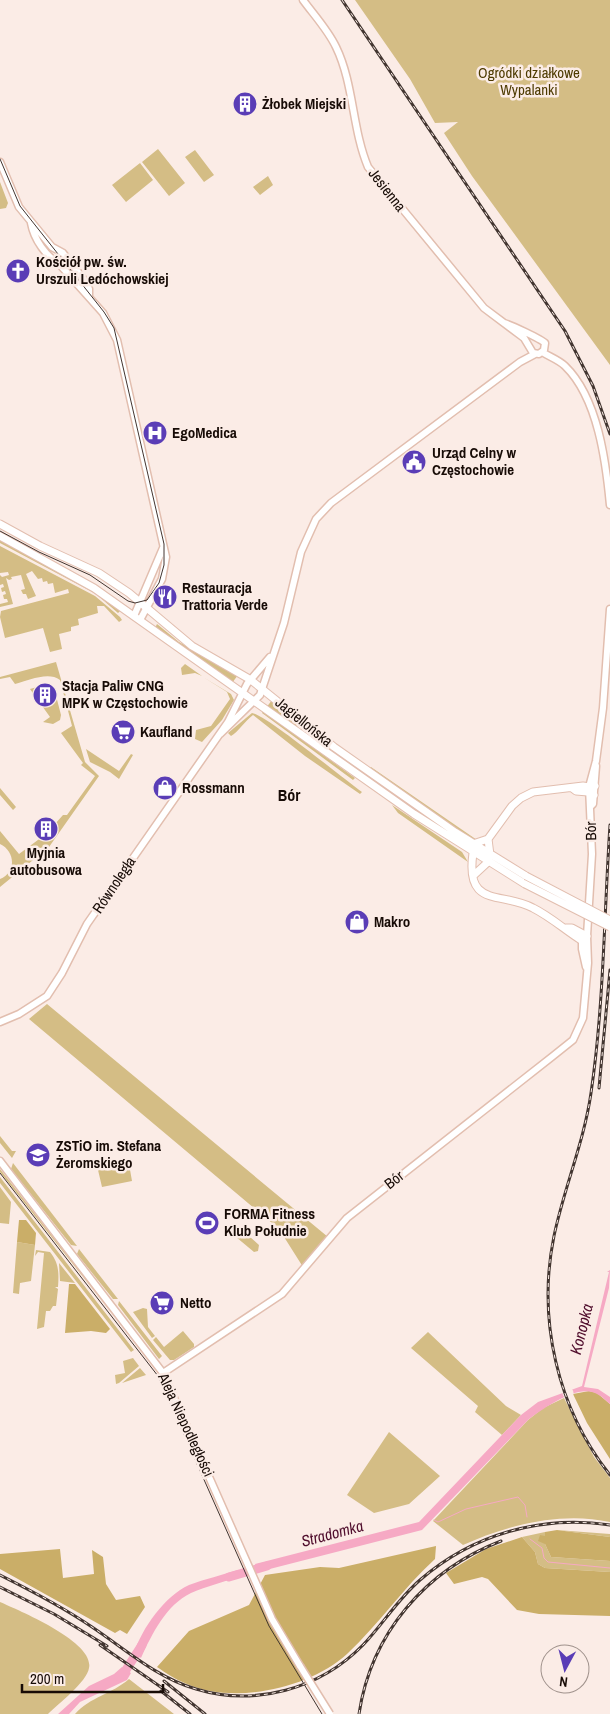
<svg xmlns="http://www.w3.org/2000/svg" width="610" height="1714" viewBox="0 0 610 1714" font-family="'Archivo Narrow',sans-serif">
<rect width="100%" height="100%" fill="#fbece6"/>
<path fill="#d4bd85" d="M355,0H610V365L472,176L444,133L458,122L435,123L410,79Z
M158,149L185,183L169,196L142,162Z
M195,150L214,175L204,182L185,157Z
M140,163L153,180L126,202L112,185Z
M268,176L273,185L260,195L253,187Z
M0,182L8,203L6,208L0,209Z
M0,539L78,581L121,610L118,613L96,594L0,543Z
M0,546L95,596L120,617L122,620L119,622L104,606H97L98,613L78,619L79,625L71,627V631L59,634L62,649L50,652L43,628L5,638L0,617L1,611L69,593L68,589L55,593L53,583L48,584L47,581L43,582L42,578L38,579L32,571L26,574L36,596L28,599L26,594H23L21,590L25,589L21,575L11,577L12,579L9,580L6,578L13,604L0,607V604L8,602L7,599H4L3,595L6,594L5,591L2,592L1,588L4,587L3,584L0,585V575L2,577L9,575L8,572L0,573Z
M157,624L179,642L238,675L232,683L155,628Z
M56,662L85,762L99,776L49,847L0,887V879C17,872 15,851 0,844V831L19,854L46,834L63,815H67L95,776L81,765L83,763L61,733L72,726L60,680C48,671 28,681 15,684L10,677L0,679V677Z
M185,664L202,676L195,673L182,675L181,668Z
M203,677L231,694L234,700L222,720L202,742L195,739L196,730L211,726L230,699L227,692Z
M44,685L54,688L61,715L60,720L53,724L43,722L50,717L30,689Z
M272,700L308,731L361,769L359,772L266,708Z
M263,711L355,778L353,780L262,713Z
M252,713C265,714 345,780 362,792L360,794L305,756L253,715C245,721 238,732 231,736L228,733Z
M86,749L119,771L131,754L133,755L119,779L110,772L90,762Z
M371,767L477,840H471L369,769Z
M0,788L16,807L13,810L0,795Z
M392,805L462,852L468,862L398,813Z
M47,1004L328,1237L303,1267L279,1229L29,1019Z
M0,1136L12,1151H16L12,1158L0,1143Z
M13,1163L77,1246L71,1245L11,1169Z
M129,1164L132,1181L102,1187L98,1170Z
M0,1169L152,1364L0,1172Z
M0,1177L134,1350L131,1352L0,1183Z
M0,1187L11,1202L9,1224L0,1223Z
M242,1230L259,1245L258,1251L254,1252L236,1237Z
M17,1242L35,1245L31,1281L20,1283L19,1294L13,1293Z
M79,1249L118,1299H113L77,1254Z
M36,1250L50,1252C59,1263 59,1273 58,1287H55L58,1289L56,1306H53L50,1311H46L44,1327L37,1329L44,1253L38,1252L35,1256Z
M59,1263L75,1283L60,1281Z
M119,1301L162,1356L159,1359L118,1305Z
M143,1308L147,1309L148,1327L155,1336L152,1338L133,1312Z
M183,1331L194,1344V1347L174,1360H170L153,1340L156,1337L164,1347Z
M428,1332L506,1406L521,1415L502,1435L475,1412L478,1406L411,1348Z
M133,1358L139,1366L119,1383L116,1384L115,1375L125,1373L123,1361Z
M140,1368L146,1375L122,1383Z
M564,1398L594,1457L610,1478V1522C561,1511 508,1525 463,1545L433,1521L528,1420L543,1408Z
M389,1432L440,1476L409,1504L374,1513L347,1495Z
M557,1530L610,1534V1537Z
M545,1532V1544L551,1557L610,1561V1572L545,1568L538,1564L535,1552L522,1537Z
M0,1602C20,1611 95,1642 89,1668C87,1682 58,1704 48,1714H0Z
M129,1679L174,1714H75C90,1697 112,1694 129,1679Z"/>
<path fill="#caae68" d="M19,1220H26L36,1233L35,1245L17,1242Z
M69,1284H75L110,1329L106,1333L91,1331L65,1333Z
M589,1391L597,1393L610,1404V1459L587,1423L573,1394Z
M557,1530L610,1537V1561L551,1557L545,1544L538,1541L540,1535L545,1536V1532Z
M522,1537L535,1552L538,1564L545,1568L610,1572V1616L539,1614L517,1610L488,1579L482,1577L454,1584L446,1573L486,1549Z
M436,1546L435,1559C403,1588 379,1624 347,1654C310,1688 235,1705 187,1684C176,1680 166,1673 157,1667L189,1631L249,1605L265,1575L320,1567L339,1568Z
M60,1549L63,1578L94,1574L92,1550L103,1557L106,1584L116,1600L140,1596L145,1607L127,1634L120,1630L115,1633L0,1569V1554Z"/>
<path fill="#f6a9c4" d="M610,1270L609,1288L584,1387L598,1389L610,1397V1404C606,1401 602,1396 597,1394C578,1383 543,1409 528,1420L422,1530L258,1572L255,1564L419,1522L521,1415L538,1402L582,1386L609,1272H607Z
M238,1570L240,1576C224,1582 207,1586 191,1593C166,1605 152,1634 141,1658L134,1653C142,1628 165,1596 189,1585C205,1579 222,1575 238,1570Z
M122,1667L131,1673L127,1680L80,1702L69,1714H58L89,1686L114,1674Z"/>
<path fill="#fbece6" d="M562.5 1393a5.5 5.5 0 1 1 11 0a5.5 5.5 0 1 1-11 0Z"/>
<g fill="none" stroke-linecap="round" stroke-linejoin="round">
<path stroke="#f6a9c4" stroke-width="1" d="M434,1520L438,1522L466,1509L518,1497L525,1505L527,1517
M530,1539L542,1548L544,1558L548,1562L610,1568"/>
<path stroke="#f6a9c4" stroke-width="9" d="M229,1577L267,1566
M119,1677L124,1673L142,1645"/>
<defs>
<path id="secondary" d="M303,0C314,15 328,30 336,47C354,84 352,129 368,167L484,308L524,338L533,353L539,354L544,350L545,343C541,339 511,325 504,323
M0,162L19,207L52,247L63,253L82,277L89,289V296
M31,223C34,240 46,256 61,266L103,313L117,340L166,557L162,579L140,620
M542,352C550,357 559,360 565,366C598,398 606,462 610,505
M134,616L163,548
M220,734L260,695L284,623L301,552L316,519L331,503L520,362L535,354
M591,806L593,804L596,766
M582,936V949L586,967
M0,1022L19,1014L47,996L62,973L87,924L228,722L247,684L270,657
M0,1161L163,1373L272,1619L300,1666
M163,1373L282,1294L347,1218L553,1056L573,1040L583,1018L588,963L587,936L592,854L589,787L596,761L603,708L610,609"/>
<path id="primary" d="M0,524L40,546L99,573L129,593L192,646L251,680L334,747L455,832L526,876
M0,536L94,588L414,814L525,884
M572,788L576,791L588,792L595,786
M488,839L490,855
M473,844L488,839L512,806L521,798L533,792L583,786L589,787L594,795
M473,853C465,909 501,891 533,908C551,917 565,930 581,940L587,936L572,928H566
M474,875L488,862"/>
</defs>
<use href="#secondary" stroke="#e2beaf" stroke-width="9"/>
<use href="#primary" stroke="#e2beaf" stroke-width="9"/>
<use href="#secondary" stroke="#fff" stroke-width="6"/>
<use href="#primary" stroke="#fff" stroke-width="7"/>
<path stroke="#423530" stroke-width="1" d="M0,159L20,206L104,312L114,328L164,544V565L159,583L147,600L135,603L128,601L90,575L39,552L0,531
M0,1173L158,1376L269,1626L322,1714"/>
<defs>
<path id="rail" d="M342,0L565,331L593,386L610,434
M610,825C604,914 604,1005 591,1093C584,1142 564,1188 554,1236C537,1319 557,1408 610,1475
M599,1088L610,970
M0,1575C32,1591 63,1607 92,1627C125,1649 157,1678 196,1689C255,1707 320,1689 363,1645C383,1624 398,1599 420,1580C473,1534 541,1515 610,1525
M0,1587L54,1614L107,1646
M100,1645L168,1692
M164,1681L205,1714
M161,1691L190,1714
M359,1714C371,1633 426,1570 501,1541"/>
</defs>
<use href="#rail" stroke="#423530" stroke-width="3"/>
<use href="#rail" stroke="#fbece6" stroke-width="1" stroke-dasharray="4" stroke-linecap="butt"/>
<defs>
<path id="secondary-bridge" d="M300,1666L330,1714"/>
<path id="primary-bridge" d="M526,876L610,920
M525,884L610,927"/>
</defs>
<use href="#secondary-bridge" stroke="#e2beaf" stroke-width="9" stroke-linecap="butt"/>
<use href="#primary-bridge" stroke="#e2beaf" stroke-width="9" stroke-linecap="butt"/>
<use href="#secondary-bridge" stroke="#fff" stroke-width="6"/>
<use href="#primary-bridge" stroke="#fff" stroke-width="7"/>
</g>
<defs>
<symbol id="building-disc" viewBox="-11 -11 22 22"><circle r="9.5" fill="#5a3db6" stroke="#fbece6"/><path d="M-4-6H4V6H1V3H-1V6H-4ZM-2.5-4.3h1.7v1.8h-1.7ZM.8-4.3h1.7v1.8H.8ZM-2.5-1h1.7V.8h-1.7ZM.8-1h1.7V.8H.8Z" fill="#fff"/></symbol>
<symbol id="church-disc" viewBox="-11 -11 22 22"><circle r="9.5" fill="#5a3db6" stroke="#fbece6"/><path d="M-1.2-6h2.4v3.5h3.3v2.4h-3.3V6h-2.4V-.1h-3.3v-2.4h3.3Z" fill="#fff"/></symbol>
<symbol id="hospital-disc" viewBox="-11 -11 22 22"><circle r="9.5" fill="#5a3db6" stroke="#fbece6"/><path d="M-5-5h3v3.5h4V-5h3V5h-3V1.5h-4V5h-3Z" fill="#fff"/></symbol>
<symbol id="civic-disc" viewBox="-11 -11 22 22"><circle r="9.5" fill="#5a3db6" stroke="#fbece6"/><path d="M-.6-6.5H3V-4.5H.6V-3L4-1V1h2V6H-6V1h2V-1L-.6-3ZM-1.2 2.5V6h2.4V2.5Z" fill="#fff"/></symbol>
<symbol id="restaurant-disc" viewBox="-11 -11 22 22"><circle r="9.5" fill="#5a3db6" stroke="#fbece6"/><path d="M-5-6h1v4h1v-4h1v4h1v-4h1v5L-1.5 .5V6h-2V.5L-5-1ZM5-6V6H3V1.5H1.5Q1.5-4 5-6Z" fill="#fff"/></symbol>
<symbol id="supermarket-disc" viewBox="-11 -11 22 22"><circle r="9.5" fill="#5a3db6" stroke="#fbece6"/><path d="M-6-5.5h2.5l.6 2H6L4.5 2H-2.5L-4.4-4H-6ZM-1.5 3.2a1.3 1.3 0 1 0 .1 0ZM3 3.2a1.3 1.3 0 1 0 .1 0Z" fill="#fff"/></symbol>
<symbol id="shop-disc" viewBox="-11 -11 22 22"><circle r="9.5" fill="#5a3db6" stroke="#fbece6"/><path d="M-5-2.5h2.3a2.7 3.5 0 0 1 5.4 0H5L5.5 6h-11ZM-1.5-2.5h3a1.5 2.3 0 0 0-3 0Z" fill="#fff"/></symbol>
<symbol id="school-disc" viewBox="-11 -11 22 22"><circle r="9.5" fill="#5a3db6" stroke="#fbece6"/><path d="M0-5L7-2L0 1L-7-2ZM-4 1L0 2.5L4 1V4Q0 6-4 4Z" fill="#fff"/></symbol>
<symbol id="stadium-disc" viewBox="-11 -11 22 22"><circle r="9.5" fill="#5a3db6" stroke="#fbece6"/><path d="M0-5a6.5 5 0 1 0 0 10a6.5 5 0 1 0 0-10ZM-3.5-1.8h7v3.6h-7Z" fill="#fff"/></symbol>
</defs>
<g fill-rule="evenodd">
<use href="#building-disc" x="231" y="90" width="28" height="28"/>
<use href="#church-disc" x="4" y="257" width="28" height="28"/>
<use href="#hospital-disc" x="141" y="419" width="28" height="28"/>
<use href="#civic-disc" x="400" y="448" width="28" height="28"/>
<use href="#restaurant-disc" x="151" y="583" width="28" height="28"/>
<use href="#building-disc" x="31" y="681" width="28" height="28"/>
<use href="#supermarket-disc" x="109" y="718" width="28" height="28"/>
<use href="#shop-disc" x="151" y="774" width="28" height="28"/>
<use href="#building-disc" x="32" y="815" width="28" height="28"/>
<use href="#shop-disc" x="343" y="908" width="28" height="28"/>
<use href="#school-disc" x="24" y="1141" width="28" height="28"/>
<use href="#stadium-disc" x="193" y="1209" width="28" height="28"/>
<use href="#supermarket-disc" x="148" y="1289" width="28" height="28"/>
</g>
<g text-anchor="middle" stroke-width="5" stroke-linejoin="round" paint-order="stroke">
<g font-size="15" fill="#4d3a00" stroke="#fbece6">
<text x="529" y="78">Ogródki działkowe<tspan x="529" dy="17">Wypalanki</tspan></text>
</g>
<g font-size="15" font-weight="bold" fill="#170b06" stroke="#fbece6" text-anchor="start">
<text x="262" y="109">Żłobek Miejski</text>
<text x="36" y="267">Kościół pw. św.<tspan x="36" dy="17">Urszuli Ledóchowskiej</tspan></text>
<text x="172" y="438">EgoMedica</text>
<text x="432" y="458">Urząd Celny w<tspan x="432" dy="17">Częstochowie</tspan></text>
<text x="182" y="593">Restauracja<tspan x="182" dy="17">Trattoria Verde</tspan></text>
<text x="62" y="691">Stacja Paliw CNG<tspan x="62" dy="17">MPK w Częstochowie</tspan></text>
<text x="140" y="737">Kaufland</text>
<text x="182" y="793">Rossmann</text>
<text x="46" y="858" text-anchor="middle">Myjnia<tspan x="46" dy="17">autobusowa</tspan></text>
<text x="374" y="927">Makro</text>
<text x="56" y="1151">ZSTiO im. Stefana<tspan x="56" dy="17">Żeromskiego</tspan></text>
<text x="224" y="1219">FORMA Fitness<tspan x="224" dy="17">Klub Południe</tspan></text>
<text x="180" y="1308">Netto</text>
</g>
<g font-size="15" fill="#170b06" stroke="#fbece6">
<text transform="translate(387 190) rotate(52)" y="5">Jesienna</text>
<text transform="translate(304 722) rotate(39)" y="5">Jagiellońska</text>
<text transform="translate(591 831) rotate(-91)" y="5">Bór</text>
<text transform="translate(114 885) rotate(-56)" y="5">Równoległa</text>
<text transform="translate(394 1180) rotate(-38)" y="5">Bór</text>
<text transform="translate(186 1425) rotate(65)" y="5">Aleja Niepodległości</text>
</g>
<g font-size="16" font-weight="bold" fill="#170b06" stroke="#fbece6">
<text x="289" y="801">Bór</text>
</g>
<g font-size="16" font-style="italic" fill="#500e2d" stroke="#fbece6">
<text transform="translate(581 1329) rotate(-76)" y="6">Konopka</text>
<text transform="translate(332 1533) rotate(-15)" y="6">Stradomka</text>
</g>
</g>
<g transform="translate(565 1669) rotate(187)"><circle r="24" fill="#fbece6" stroke="#a0928c"/>
<path d="M0-4L9 19L0 12L-9 19Z" fill="#5a3db6"/>
<text y="-8" font-size="14" font-weight="bold" text-anchor="middle" fill="#170b06">N</text>
</g>
<path d="M22 1684v8h141v-8" fill="none" stroke="#170b06" stroke-width="2.5"/>
<text x="30" y="1684" font-size="15" fill="#170b06" stroke="#fbece6" stroke-width="4" paint-order="stroke">200 m</text>
</svg>
